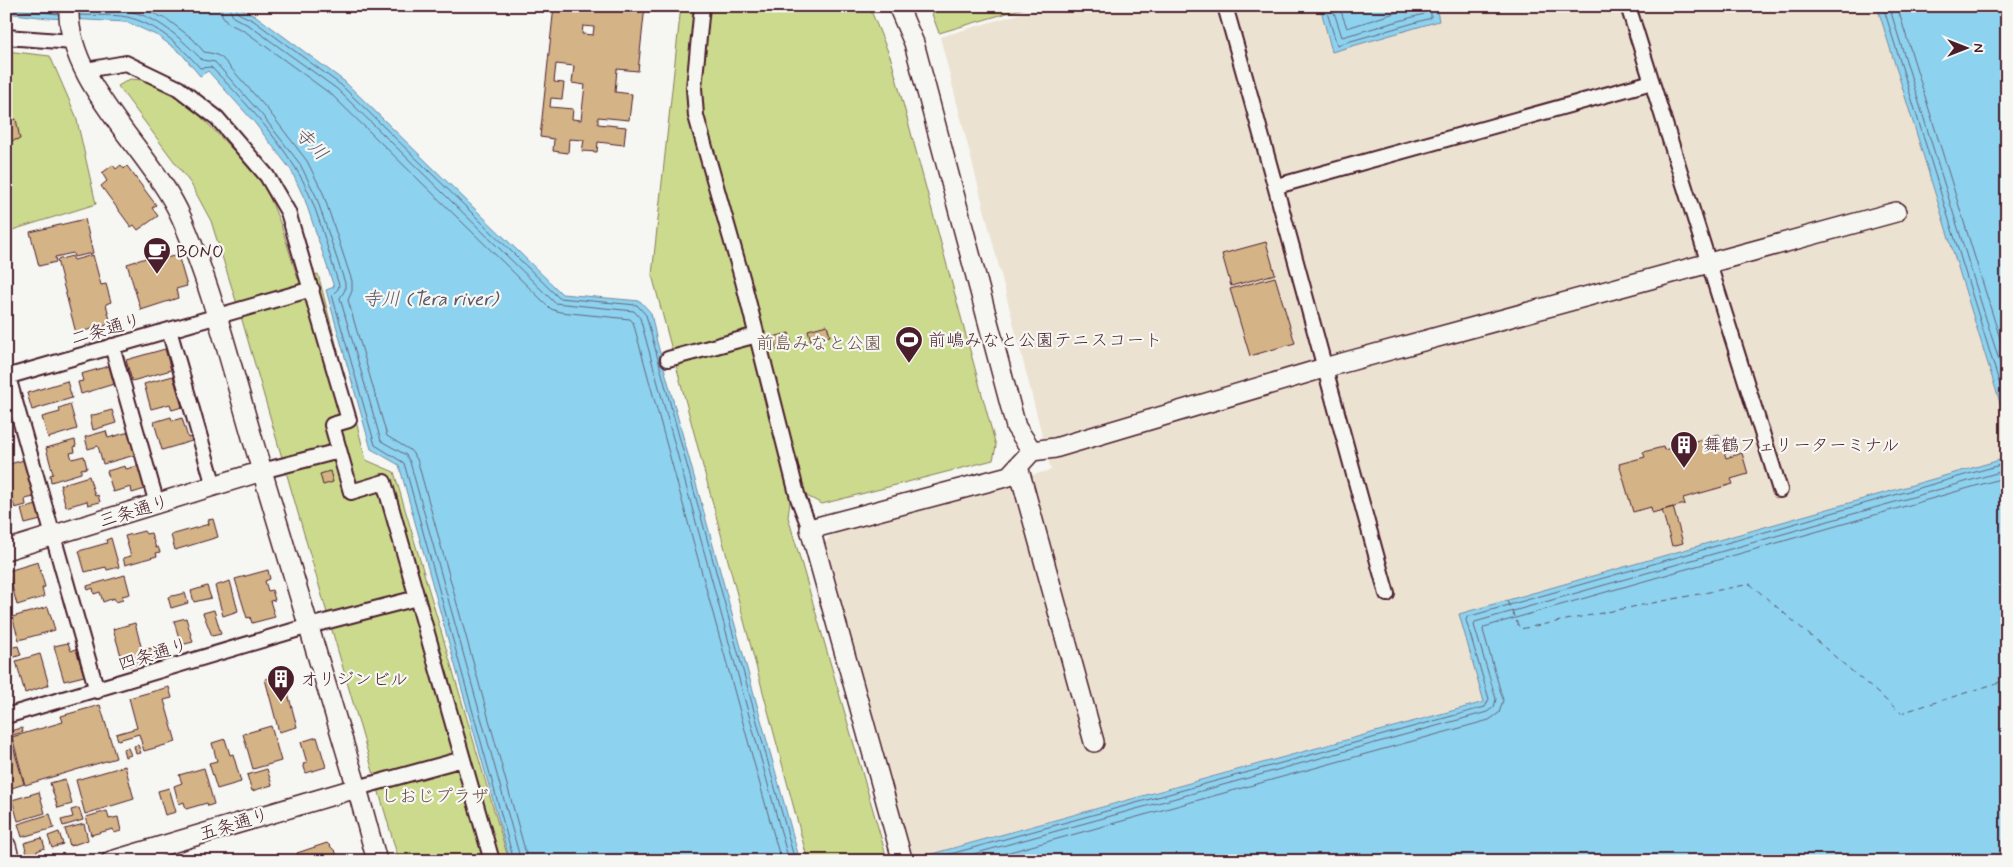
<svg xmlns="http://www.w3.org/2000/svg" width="2013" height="867" viewBox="0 0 2013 867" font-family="Mynerve,'Klee One',sans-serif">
<rect width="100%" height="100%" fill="#f6f6f2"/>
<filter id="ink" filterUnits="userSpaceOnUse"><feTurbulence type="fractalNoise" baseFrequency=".02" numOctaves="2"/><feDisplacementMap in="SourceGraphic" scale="10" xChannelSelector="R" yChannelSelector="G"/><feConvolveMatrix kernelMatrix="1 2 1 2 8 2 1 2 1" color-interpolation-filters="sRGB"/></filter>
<g filter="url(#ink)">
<path fill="#ece2d2" d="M1045,6H1320L1332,51L1439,21L1436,6H1877L2001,406L2007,405V458L1459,614L1485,701L912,859L823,546L835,529L1051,470L940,37Z"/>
<path fill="#cbda8d" stroke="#8a7c5c" d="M681,6H869L891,59L996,446L993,460L822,504L807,496L790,501L788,517L886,855L868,861H808L652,275Z
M929,6H1031L939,33Z
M6,51L50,56L76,116L96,204L6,232Z
M130,79L143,80L179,97L181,96L263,181L281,225L298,279L318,274L366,460L394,472L509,861H399L242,320L211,221L191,184L118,86Z"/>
<path fill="#8dd2ef" stroke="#728aa1" d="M6,6H236L256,16L344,81L562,294L640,301L651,313L657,342L800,861H510L399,465L371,449L326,290L334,287L305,200L291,170L254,122L208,71L200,76L181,53L158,36L127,22L48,18L6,13Z
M1320,6H1436L1439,21L1332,52Z
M1877,6H2007V405L2001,406Z
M2007,458V861H906L1484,702L1459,614Z"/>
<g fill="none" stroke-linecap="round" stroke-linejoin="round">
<path stroke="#656779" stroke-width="1" d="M137,6L168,20L193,39L204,52L215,54L222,58L268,110L307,161L323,193L352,281V291L348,300L387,436L410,450L417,459L528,861
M221,6L222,15L228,23L246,32L332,95L551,309L560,312L630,319L633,322L781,861
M229,6L233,17L250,26L337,89L555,303L634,311L640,318L789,861
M235,6L238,13L254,21L341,85L559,298L637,305L646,315L795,861
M1325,6L1337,45L1431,18V6
M1332,6L1342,37L1424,14L1425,6
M1339,6L1347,28L1417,6
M1883,6L2004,398L2007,400
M1889,6L2007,386
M1897,6L2007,361
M6,8L59,14
M80,9C96,9 112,9 127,11C156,15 183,40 202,60L215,62L262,115L300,164L316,196L345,283V290L340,298L381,441L406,455L410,462L521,861
M80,15C96,16 113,14 127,17C157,24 181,46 200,68L211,67C241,97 272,131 295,167C317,201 326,246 339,285L338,289L332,295L375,445L404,463L514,861
M925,861L1485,707L1489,699L1466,620L1467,617L2007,463
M948,861L1487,712L1494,707L1496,699L1474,625L1475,622L2007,470
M977,861L1489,720L1499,713L1503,700L1483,630L1484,627L2007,477"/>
<path stroke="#5e5566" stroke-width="1" stroke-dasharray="6 5" stroke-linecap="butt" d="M1507,601L1520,629L1750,584L1901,713L2007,680"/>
</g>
<path fill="#d4b387" stroke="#4a1f2b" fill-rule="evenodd" d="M554,6H645L638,71L617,69L615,92L632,94L629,120L598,117V124L626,127L624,145L598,142L597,152L582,151L584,140L569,139L568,153L553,151L554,139L540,137ZM583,26L594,27L593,35L582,34ZM556,64L574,66L572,83L585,85L581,120L572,119L573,109L550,107L551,98L562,99L564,83L554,82Z
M16,119L20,139L6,142V121Z
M8,148L11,162H6V149Z
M113,165L116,169L121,165L124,169L127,166L156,205L152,208L158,216L138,230L134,225L131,227L101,186L107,181L102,173Z
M85,219L93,253L74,257L73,253L55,257L56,262L39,266L30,232Z
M1266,242L1275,274L1231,286L1222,254Z
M165,252L166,258L178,255L187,286L176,289L178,298L141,310L127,264Z
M93,255L101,285L106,284L111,302L106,304L111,324L76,333L57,260L72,256L74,260Z
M1275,277L1295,343L1250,356L1230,289Z
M827,325L830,336L811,341L808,330Z
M789,333L792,346L777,351L773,337Z
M165,349L171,370L132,381L126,360Z
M109,366L114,384L81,394L78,382L83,381L81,374Z
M173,376L182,407L172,410L170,404L151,409L144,384Z
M67,381L72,398L32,410L27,393Z
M70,404L77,429L48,438L42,417L60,412L59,408Z
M112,410L116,423L93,430L90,416Z
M171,417L172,421L182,418L188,438L190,437L192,441L162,450L154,422Z
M106,431L108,438L129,432L135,455L103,464L98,446L88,449L85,437Z
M1719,434L1726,458L1742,453L1748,474L1731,479L1733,484L1683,498L1685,504L1652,513L1651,507L1633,512L1619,464L1645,457L1643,452L1663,447L1664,450Z
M75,440L76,446L74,447L75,452L70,453L72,459L84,456L87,468L81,469V473L51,482L50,475L53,474L46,448Z
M24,460L34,497L25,499L26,505L15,508L13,502L8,504L6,499V465Z
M125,466L126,469L138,466L145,489L132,493L131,487L113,492L107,471Z
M330,471L333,482L323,485L320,474Z
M89,476L95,496L98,495L100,502L88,505L87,501L66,507L60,485Z
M37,505L41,520L25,524L21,509Z
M6,506L12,528L6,530Z
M1673,507L1683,543L1672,546L1662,510Z
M213,519L218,537L175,550L171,535L209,524L208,520Z
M144,531L146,534L151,533L156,548L158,547L160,552L156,553L157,556L125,565L123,558L131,556L125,536Z
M111,538L119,567L107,570L106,567L85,572L79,551L107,543L106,540Z
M38,562L45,587L42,588L44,597L17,605L8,571Z
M268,570L270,579L265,581L268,591L272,590L275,600L270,601L275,617L252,623L250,617L247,618L235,579Z
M125,575L130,594L122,596L123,600L116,602L114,598L103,602L100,592L94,594L93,588L88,590L87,586Z
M230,581L238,611L223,616L215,586Z
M207,586L211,598L194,602L191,591Z
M185,593L188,603L171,608L168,597Z
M48,607L55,630L19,640L12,617Z
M214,610L221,634L212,636L203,613Z
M186,618L193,642L181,645L174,621Z
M135,623L142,650L152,648L155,659L129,666L126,658L122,659L113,629Z
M68,643L71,651L76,649L84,676L64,681L54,646Z
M18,646L21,655L12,658L9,648Z
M40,654L49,685L25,693L16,661Z
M283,675L297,727L279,732L265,679Z
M169,687L172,698L164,700L176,742L144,751L139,734L118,740L116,734L137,728L129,698Z
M100,705L116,758L25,785L12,737L63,722L61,716Z
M271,726L281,761L253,769L243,734Z
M22,728L23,732L10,736L24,784L9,789L6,779V732Z
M317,737L326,767L306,773L303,764L307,763L301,742Z
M225,739L230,755L233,754L241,782L217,789L209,763L217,761L212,743Z
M138,745L141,753L136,754L134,746Z
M128,748L131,755L125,757L123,749Z
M125,766L134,799L85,814L76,780Z
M204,768L214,804L208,806L207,803L186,809L184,802L179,804L174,786L182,783L179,775Z
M267,769L272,785L252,791L247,775Z
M65,779L72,804L58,808L50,783Z
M169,788L176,812L165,815L158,791Z
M39,792L45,813L18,821L12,800Z
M79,808L83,820L63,826L61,820L73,817L71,810Z
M107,811L109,819L118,817L121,831L114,833L113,829L91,835L86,817Z
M50,814L54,828L22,837L18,824Z
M84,824L88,840L70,846L65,829Z
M59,832L63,844L52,848L48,836Z
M42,838L45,848L37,851V854L32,856L30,852L27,854L24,843Z
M327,843L336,852V861H298L297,853Z"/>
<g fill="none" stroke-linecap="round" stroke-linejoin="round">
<defs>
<path id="street" d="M702,6L694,88L696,116L743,281L798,498L810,529
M1225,6C1281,202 1332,398 1387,594
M1628,6L1780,490
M6,37L73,42
M86,70L126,63L178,88L217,118L267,176L288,212L349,420L332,425L351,492L384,482L492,861
M1277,186L1652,82
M169,330L214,486
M112,346L157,504
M668,359L757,335
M6,377L312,289
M8,377L97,691
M262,471L339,451
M6,716L309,626L417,598
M357,788L463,759"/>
<path id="secondary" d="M69,6C65,84 153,151 182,219C213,291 232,369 254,444C288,559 323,673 357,788L377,861
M898,6L914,43L1016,427L1032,451
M1018,466L1094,742
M6,550L262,471
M6,846L10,861
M901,855L810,529L1009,476L1032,451L1055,448L1324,368L1896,212
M111,861L357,788"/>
</defs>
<use href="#street" stroke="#4a1f2b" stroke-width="18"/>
<use href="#secondary" stroke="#4a1f2b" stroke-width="22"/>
<use href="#street" stroke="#f6f6f2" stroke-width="14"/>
<use href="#secondary" stroke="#f6f6f2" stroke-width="19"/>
</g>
</g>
<defs>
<symbol id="cafe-pin" viewBox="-11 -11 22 30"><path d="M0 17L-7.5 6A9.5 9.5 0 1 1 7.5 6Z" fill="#4a1f2b" stroke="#f6f6f2"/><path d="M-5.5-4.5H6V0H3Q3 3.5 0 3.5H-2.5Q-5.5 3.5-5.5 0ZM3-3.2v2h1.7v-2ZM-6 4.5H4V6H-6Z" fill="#fff"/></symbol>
<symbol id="stadium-pin" viewBox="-11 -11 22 30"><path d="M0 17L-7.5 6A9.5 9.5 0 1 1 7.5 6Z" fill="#4a1f2b" stroke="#f6f6f2"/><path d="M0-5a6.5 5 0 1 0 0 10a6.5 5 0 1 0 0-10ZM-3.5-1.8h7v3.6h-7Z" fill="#fff"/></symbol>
<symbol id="building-pin" viewBox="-11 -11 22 30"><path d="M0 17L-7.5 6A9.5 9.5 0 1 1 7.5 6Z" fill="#4a1f2b" stroke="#f6f6f2"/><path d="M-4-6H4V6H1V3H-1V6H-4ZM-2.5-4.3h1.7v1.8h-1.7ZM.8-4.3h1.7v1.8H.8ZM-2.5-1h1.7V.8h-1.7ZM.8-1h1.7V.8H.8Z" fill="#fff"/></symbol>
</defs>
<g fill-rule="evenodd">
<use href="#cafe-pin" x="141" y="235" width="32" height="43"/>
<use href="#stadium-pin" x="893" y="324" width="32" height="43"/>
<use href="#building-pin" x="1668" y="429" width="32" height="43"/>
<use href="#building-pin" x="265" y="663" width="32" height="43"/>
</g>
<g text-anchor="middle" stroke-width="4.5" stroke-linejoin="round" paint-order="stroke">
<g font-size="18" fill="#4a1f2b" stroke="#f6f6f2" text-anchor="start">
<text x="176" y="257">BONO</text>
<text x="928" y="346">前嶋みなと公園テニスコート</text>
<text x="1703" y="451">舞鶴フェリーターミナル</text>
<text x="300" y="685">オリジンビル</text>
</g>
<g font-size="18" fill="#4a1f2b" stroke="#f6f6f2">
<text transform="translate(106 329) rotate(-16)" y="6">二条通り</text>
<text transform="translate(134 511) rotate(-17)" y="6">三条通り</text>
<text transform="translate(153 654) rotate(-17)" y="6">四条通り</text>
<text transform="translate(234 824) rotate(-17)" y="6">五条通り</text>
</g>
<g font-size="18" fill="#6a4e44" stroke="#f6f6f2">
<text x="819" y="349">前島みなと公園</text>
<text x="435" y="802">しおじプラザ</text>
</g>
<g font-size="19" font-style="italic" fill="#5e5566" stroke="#f6f6f2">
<text transform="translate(312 143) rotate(46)" y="7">寺川</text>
<text x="430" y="305">寺川 (Tera river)</text>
</g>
</g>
<rect width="2013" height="867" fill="none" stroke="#f6f6f2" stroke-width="25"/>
<rect x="12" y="12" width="1988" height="842" fill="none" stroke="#4a1f2b" stroke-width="2" filter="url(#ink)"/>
<g transform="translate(1966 48) rotate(90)" stroke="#f6f6f2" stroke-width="4" paint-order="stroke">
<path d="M0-4L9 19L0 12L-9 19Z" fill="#4a1f2b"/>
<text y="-8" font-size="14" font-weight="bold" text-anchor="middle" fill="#4a1f2b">N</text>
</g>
</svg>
